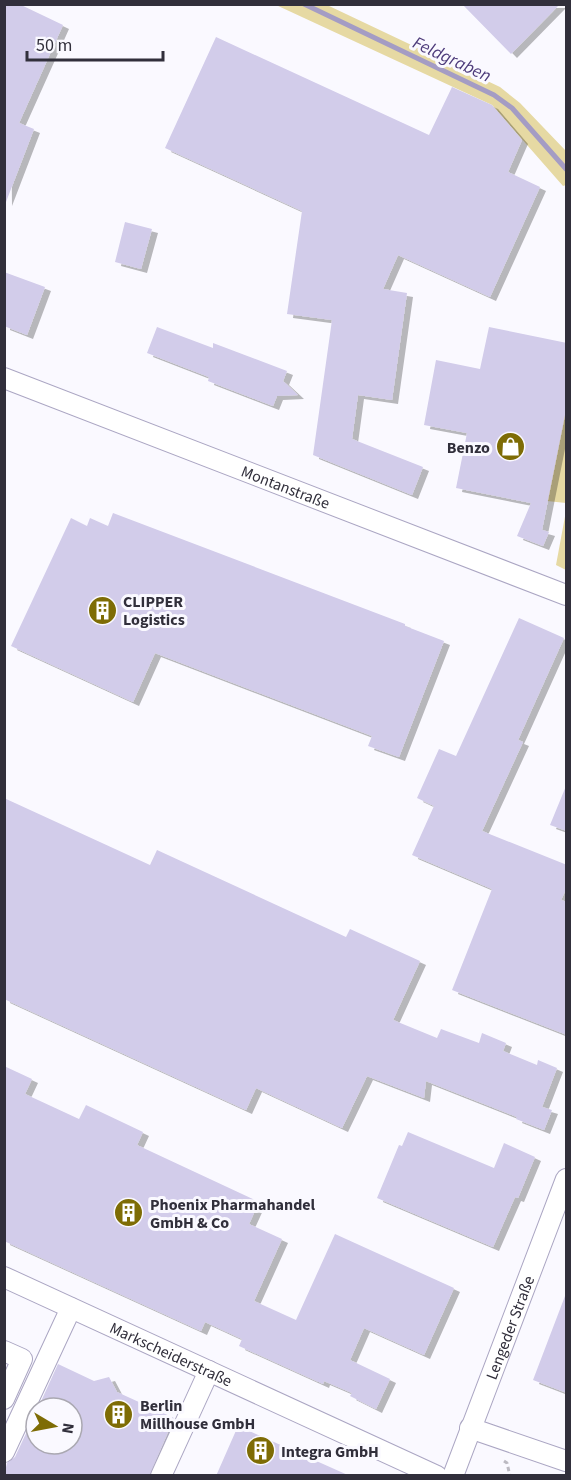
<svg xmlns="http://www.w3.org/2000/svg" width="571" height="1480" viewBox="0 0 571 1480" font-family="'Source Sans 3',sans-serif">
<defs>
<filter id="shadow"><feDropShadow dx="6" dy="4" stdDeviation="0" flood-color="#0004"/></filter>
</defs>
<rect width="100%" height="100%" fill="#faf9ff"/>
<path fill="#e6d9a3" d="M276,5H327L500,87L520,103L566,151V185L563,186L492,105Z
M566,405V503L547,501Z
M566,511V570L556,565Z"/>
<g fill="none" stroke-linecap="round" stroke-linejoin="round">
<path stroke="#a49cc4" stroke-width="5" d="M304,4L494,95L512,108L566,169"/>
</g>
<path fill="#d2ccea" filter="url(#shadow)" d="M4,4H19L63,25L19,123L34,129L6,202Z
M462,4H560L511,54Z
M216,37L429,135L452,87L492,105L522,140L508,172L540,187L490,297L398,255L383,289L407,293L392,400L358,395L352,439L423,467L412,495L313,455L332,320L287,314L302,211L165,148Z
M125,222L152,229L141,269L115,262Z
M4,272L45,287L27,335L4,326Z
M157,327L213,348V343L287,371L283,381L298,395L277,396L273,406L208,381L209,377L147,353Z
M489,327L567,343V405L542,530L549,532L543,546L517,536L531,503L456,488L467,433L424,425L436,360L480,369Z
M113,513L405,624V626L444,641L399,757L368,746L372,736L155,653L133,702L11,646L71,518L87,526L90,518L108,526Z
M519,618L564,638L518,740L523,742L482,831L567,865V887L561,900L567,902V1035L452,990L492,889L412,855L434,806L417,798L439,749L456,756Z
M566,786H567V831L550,825Z
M4,798L150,865L157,850L346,937L350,929L420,961L393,1020L437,1038L441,1029L479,1043L482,1033L506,1043L503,1051L537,1065L538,1060L557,1068L542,1107L552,1110L544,1130L516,1119L517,1117L426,1081L424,1098L367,1076L342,1128L256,1088L246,1110L4,999Z
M4,1066L32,1079L25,1094L79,1119L86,1105L143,1132L137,1145L259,1202L249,1224L282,1239L254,1301L296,1320L335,1234L454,1288L424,1355L364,1328L350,1360L390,1379L376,1409L350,1396L352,1393L324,1381L323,1384L239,1346L242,1339L205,1322L201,1331L4,1241Z
M408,1132L494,1168L504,1143L535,1157L518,1198L515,1197L493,1247L377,1198L399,1145L402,1146Z
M565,1296H567V1393L533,1380Z
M58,1364L94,1381L109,1377L117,1392L174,1418L149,1476H4L7,1463L15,1457L36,1412V1444H72V1408H38Z
M238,1426L350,1476H216Z"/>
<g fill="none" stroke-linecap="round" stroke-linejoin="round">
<defs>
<g id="minor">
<path id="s1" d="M4,378L566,595"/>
<path id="s2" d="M4,1277L437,1476"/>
<path d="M4,1351L22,1359L4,1399"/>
<path d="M470,1428L566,1461"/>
<path d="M4,1452L71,1308"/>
<path d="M161,1476L209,1371"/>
<path id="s3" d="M453,1476L566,1179"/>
</g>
</defs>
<use href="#minor" stroke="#aba6c3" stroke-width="22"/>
<path stroke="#bcbac2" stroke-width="3" stroke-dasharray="4.5 3" stroke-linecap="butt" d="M504,1461L507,1463L510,1476"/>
<use href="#minor" stroke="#fff" stroke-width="20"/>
</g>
<defs>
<symbol id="shop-disc" viewBox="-11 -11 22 22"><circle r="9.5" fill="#7e6c05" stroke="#faf9ff"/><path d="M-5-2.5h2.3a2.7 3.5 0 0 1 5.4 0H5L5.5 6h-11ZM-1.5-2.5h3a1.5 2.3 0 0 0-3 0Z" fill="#fff"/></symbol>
<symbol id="building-disc" viewBox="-11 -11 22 22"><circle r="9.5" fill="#7e6c05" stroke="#faf9ff"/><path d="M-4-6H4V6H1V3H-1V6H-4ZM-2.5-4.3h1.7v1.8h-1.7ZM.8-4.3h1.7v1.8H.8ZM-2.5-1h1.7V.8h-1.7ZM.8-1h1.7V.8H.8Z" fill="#fff"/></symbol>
</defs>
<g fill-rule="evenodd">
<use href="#shop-disc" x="494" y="430" width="33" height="33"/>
<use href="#building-disc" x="86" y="594" width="33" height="33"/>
<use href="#building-disc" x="112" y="1196" width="33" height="33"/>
<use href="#building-disc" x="102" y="1398" width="33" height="33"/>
<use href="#building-disc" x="244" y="1434" width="33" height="33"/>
</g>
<g text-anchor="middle" stroke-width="6" stroke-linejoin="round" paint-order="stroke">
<g font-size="16" font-weight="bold" fill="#312f3b" stroke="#faf9ff" text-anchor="start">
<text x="490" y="453" text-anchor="end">Benzo</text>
<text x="123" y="607">CLIPPER<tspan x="123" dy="18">Logistics</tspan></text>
<text x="150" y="1210">Phoenix Pharmahandel<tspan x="150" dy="18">GmbH &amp; Co</tspan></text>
<text x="140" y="1411">Berlin<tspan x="140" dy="18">Millhouse GmbH</tspan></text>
<text x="281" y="1457">Integra GmbH</text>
</g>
<g font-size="16" fill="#312f3b" stroke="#faf9ff">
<text dy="6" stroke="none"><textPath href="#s1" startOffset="302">Montanstraße</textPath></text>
<text dy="6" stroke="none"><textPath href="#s3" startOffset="159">Lengeder Straße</textPath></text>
<text dy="6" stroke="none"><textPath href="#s2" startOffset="184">Markscheiderstraße</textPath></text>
</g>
<g font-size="18" font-style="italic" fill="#4e3c7b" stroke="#faf9ff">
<text transform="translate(452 59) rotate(25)" y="6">Feldgraben</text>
</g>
</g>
<rect width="571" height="1480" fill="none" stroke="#312f3b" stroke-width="12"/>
<g transform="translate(54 1426) rotate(100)"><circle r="28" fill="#faf9ff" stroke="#aaa8b1" stroke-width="1.5"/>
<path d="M0-4.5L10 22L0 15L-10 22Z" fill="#7e6c05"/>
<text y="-9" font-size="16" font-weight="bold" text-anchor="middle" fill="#312f3b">N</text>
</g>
<path d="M27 51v9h136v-9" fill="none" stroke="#312f3b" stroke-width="3"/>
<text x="36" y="51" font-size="18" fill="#312f3b" stroke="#faf9ff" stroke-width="4.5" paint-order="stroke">50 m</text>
</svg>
